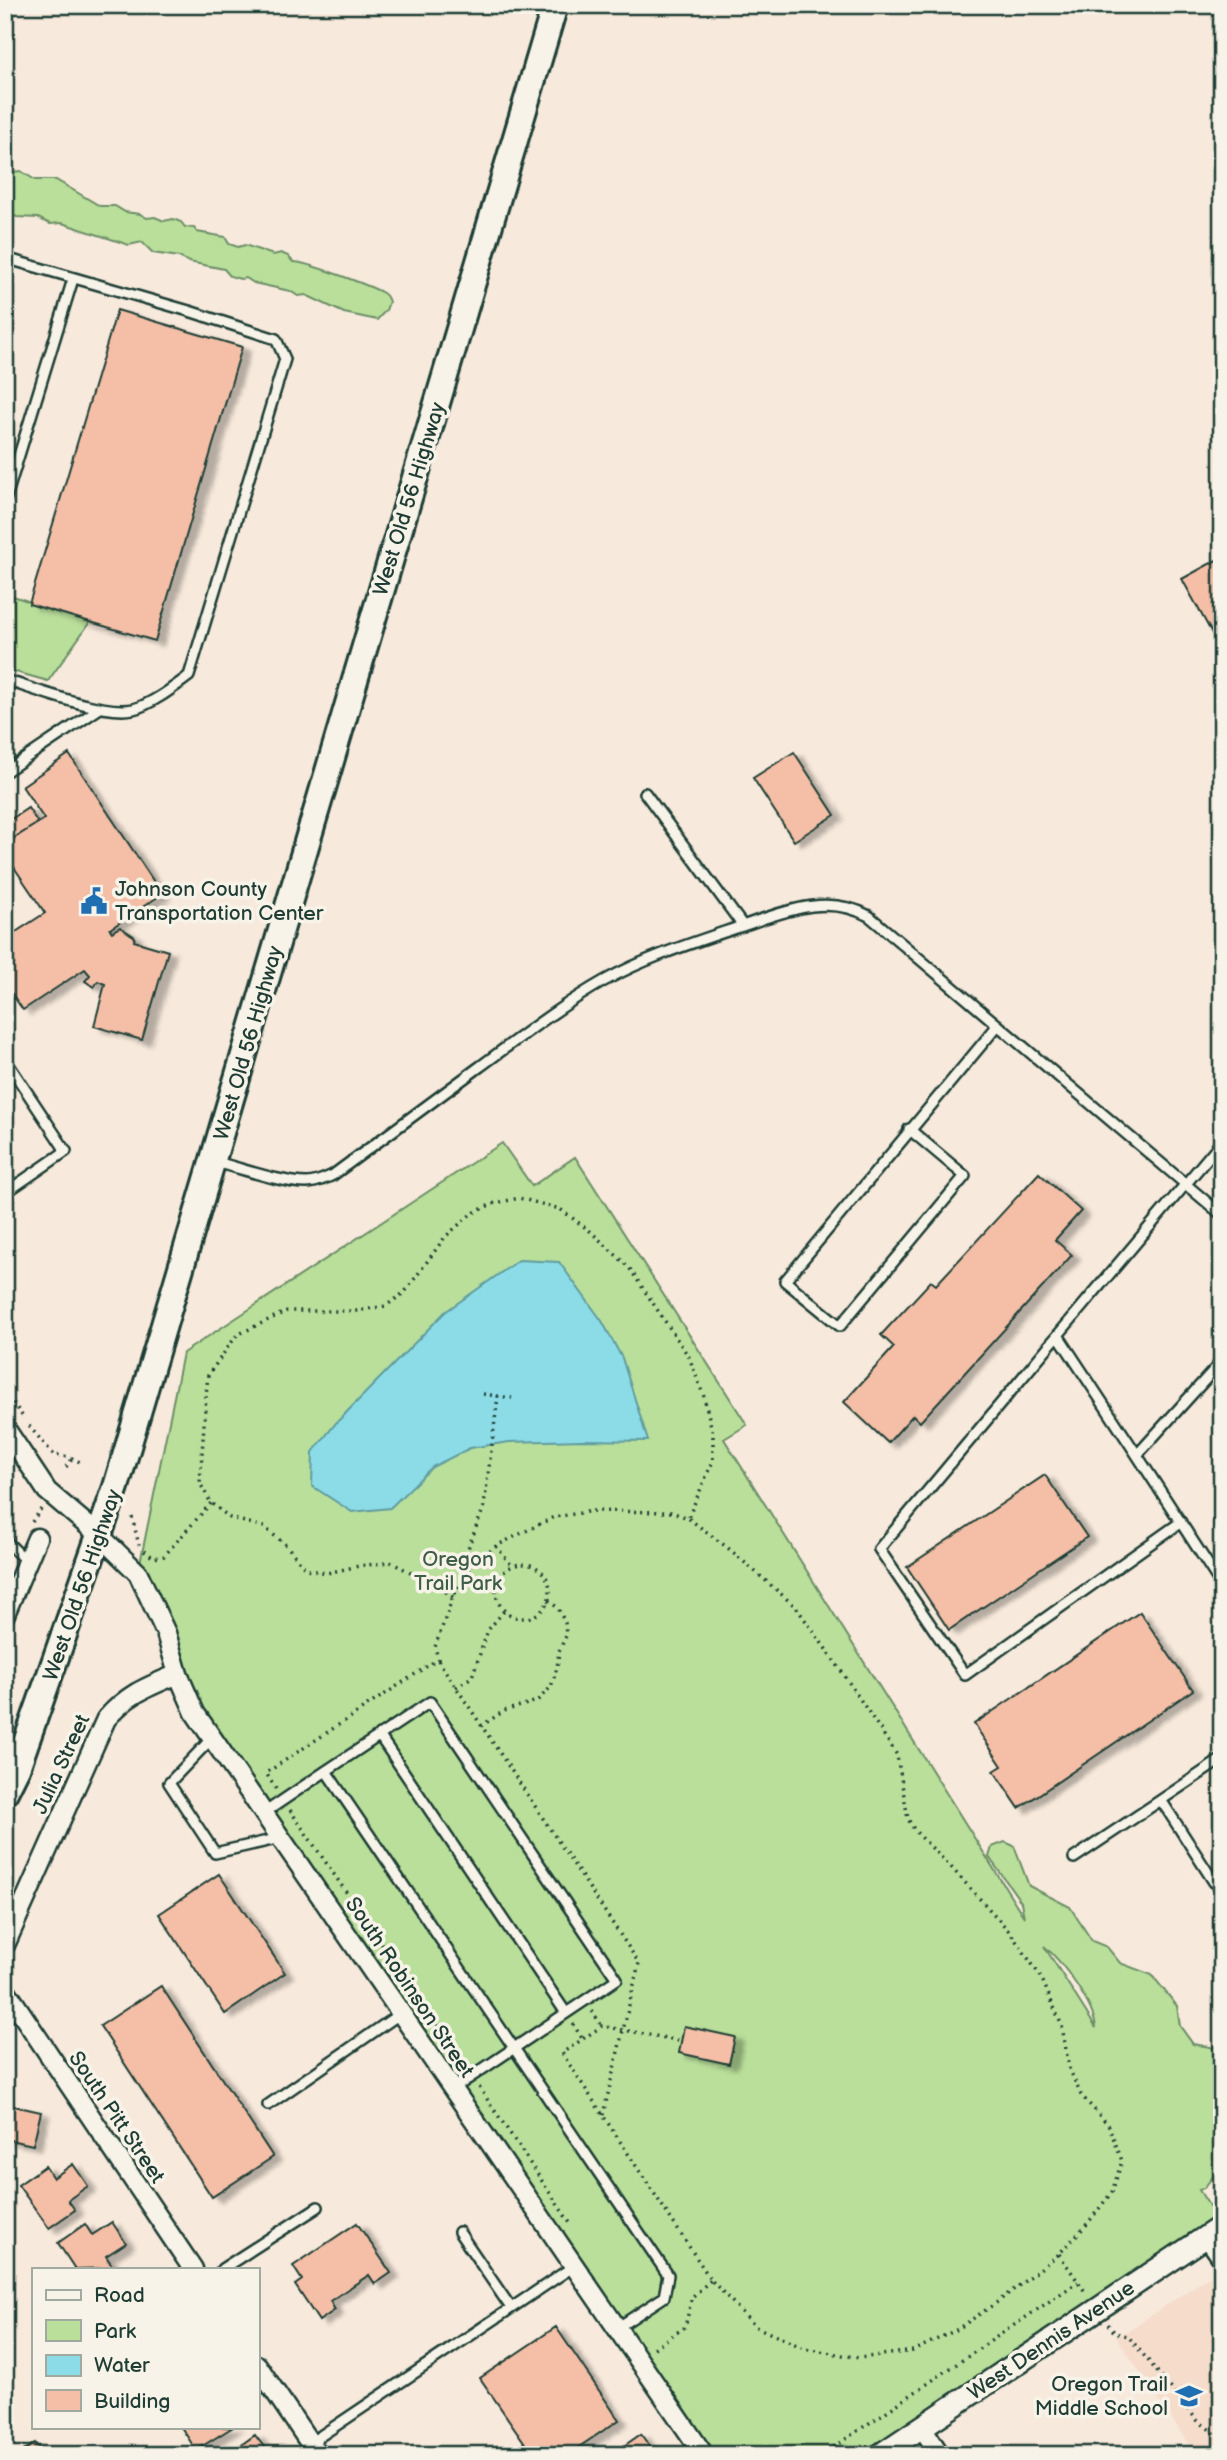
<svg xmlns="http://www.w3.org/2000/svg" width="1227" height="2460" viewBox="0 0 1227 2460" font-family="'Balsamiq Sans',sans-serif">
<defs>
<filter id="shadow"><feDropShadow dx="8" dy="4.5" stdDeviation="2" flood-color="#0004"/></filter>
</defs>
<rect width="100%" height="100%" fill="#f7e9db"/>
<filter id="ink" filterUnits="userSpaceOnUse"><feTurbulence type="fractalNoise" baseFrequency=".0143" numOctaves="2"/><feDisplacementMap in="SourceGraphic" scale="14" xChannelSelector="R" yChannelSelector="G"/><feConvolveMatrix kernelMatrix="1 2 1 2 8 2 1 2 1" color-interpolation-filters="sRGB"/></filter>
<g filter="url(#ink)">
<path fill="#f6dccb" d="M1222,2268V2455H1196L1117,2338Z"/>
<path fill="#b9df9a" stroke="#6c8e67" stroke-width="2" fill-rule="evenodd" d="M21,171L35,180H56L100,206H115L125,212L140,214L147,218L155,217L164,221L173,219L181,222L185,227L194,228L197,232L225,237L229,244L238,247L245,245L273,255L281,253L288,256L293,262C304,261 371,286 383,293C388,296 387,297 389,302L386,310L377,320L344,313L306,295L298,296L290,291L254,283L246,278L240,279L230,276L224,269L189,262L179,257L153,253L142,242L129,245L62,223L50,224L38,218L17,217L5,213V173Z
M13,596L90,622L48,681L5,669V599Z
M502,1143L532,1186L575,1157L747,1425L724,1439L1024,1917L1021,1902L989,1857L992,1847L1005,1842L1014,1846L1029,1886L1070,1907L1092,1941L1107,1947L1120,1963L1152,1975L1177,2006L1180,2026L1193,2044L1222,2049V2165L1204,2188L1199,2190L1222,2226L880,2455H704L195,1713L138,1573L183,1353ZM1044,1946C1062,1961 1094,2005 1096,2028Z"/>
<path fill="#8cdce7" stroke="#609c9f" stroke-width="2" d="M519,1260L559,1262L602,1321L622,1358L648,1441L582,1440L509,1442L470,1448L432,1467L390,1508L352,1512L312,1486L313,1452L336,1423L445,1312Z"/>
<path fill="#f5bfa7" stroke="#1f3d34" stroke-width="2" filter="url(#shadow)" d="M117,310L242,347L155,641L29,604Z
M1222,557V644L1219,646L1182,579Z
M794,752L835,815L794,841L753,778Z
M69,754L162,894L110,929L112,932L120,927L135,937L134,941L168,951L142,1040L94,1026L105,984L98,981L94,987L85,981L90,975L85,969L23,1010L5,984V948L9,945L5,939L45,913L5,854V844L44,819L22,786Z
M28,808L38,823L5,844V823Z
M1039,1173L1081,1211L1055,1240L1072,1255L920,1422L913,1415L888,1443L844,1402L894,1347L881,1335L931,1281L936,1285Z
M1045,1475L1087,1537L949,1630L907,1567Z
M1140,1612L1193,1690L1019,1808L994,1771L1002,1766L974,1724Z
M219,1874L285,1973L225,2014L159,1914Z
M161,1986L273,2157L212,2197L100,2026Z
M684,2026L735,2037L729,2064L679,2053Z
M5,2104L41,2112L33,2145L5,2139Z
M73,2164L88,2186L68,2200L75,2210L49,2228L18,2185L45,2166L53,2178Z
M112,2222L126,2243L106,2256L114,2268L75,2269L58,2243L85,2224L92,2235Z
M357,2223L391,2273L375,2284L369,2275L330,2301L335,2310L319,2321L295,2285L302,2280L293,2266Z
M556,2327L619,2420L567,2455H533L480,2378Z
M181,2427H233L196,2450Z
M641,2434L655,2455H621L618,2450Z
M255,2435L270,2455H237L234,2450Z
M35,2443L44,2455H18Z"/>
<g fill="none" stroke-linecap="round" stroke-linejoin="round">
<defs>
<path id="service" d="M5,258L189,311L276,339L285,359L189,676C174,687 151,705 133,709C102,715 37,690 5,680
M5,501L73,279
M5,772L100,708
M645,793L743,926
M5,1059L66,1151L5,1193
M909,1129L965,1176L840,1326L785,1281L998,1025
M215,1162C241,1168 281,1183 307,1183C316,1183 324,1179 333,1175C381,1140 429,1104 478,1068C519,1038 560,1006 604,981C647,957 695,942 742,926C784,912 826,893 869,916L1222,1215
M1058,1335L879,1549L965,1675L1181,1522
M1222,1361L1137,1455L1222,1586
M1137,1455L1058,1335L1222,1141
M5,1540L27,1562
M379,1735L566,2013
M212,1738L169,1783L215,1853L281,1838
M1222,1759L1161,1800L1214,1882H1222
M326,1771L430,1702L617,1979L453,2089
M264,1813L326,1771L668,2275L664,2297L617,2328
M1074,1858L1161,1800
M268,2105L401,2013
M459,2232L511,2308
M1204,2240L1222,2266
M222,2269L318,2207
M310,2443L574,2266"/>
<path id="minor" d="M5,1428L47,1491L100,1536L138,1573L166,1633L178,1674L195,1713L704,2455
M5,1614L37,1538
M5,1945L106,1719C129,1693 147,1687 178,1674
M5,1989L193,2269
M257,2365L318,2455
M922,2427L940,2455"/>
<path id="tertiary" d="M880,2455L1222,2226"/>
<path id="secondary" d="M5,1792L17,1768L116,1487L555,5"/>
</defs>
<use href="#service" stroke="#1f3d34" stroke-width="14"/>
<use href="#minor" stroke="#1f3d34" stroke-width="23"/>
<use href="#tertiary" stroke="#1f3d34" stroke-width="26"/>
<use href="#secondary" stroke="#1f3d34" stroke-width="30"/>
<path stroke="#1f3d34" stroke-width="3.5" stroke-dasharray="2 5" stroke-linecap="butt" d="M5,1391L23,1417
M483,1394L512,1398
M29,1426L54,1455L70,1457L82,1463
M66,1467L73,1458
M132,1517L139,1545
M32,1522L41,1509
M496,1546L512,1566
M144,1551L154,1558L164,1556L211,1503
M496 1591a27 27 0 1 1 54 0a27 27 0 1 1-54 0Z
M471,1566L465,1556L484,1507L498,1396
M453,1597L435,1584L390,1562L359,1566L327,1573L306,1569L286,1545L264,1527L230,1518L211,1503L200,1483L206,1395L208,1375L237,1335L287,1311H356L386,1306L405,1292L445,1237L471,1214L492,1204L519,1198L560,1209L590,1231L628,1266L689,1357L704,1397L713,1434V1461L688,1518
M438,1660L639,1963L603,2115
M456,1687L472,1677L488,1630L504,1611
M481,1726L504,1711L537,1701L551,1687L557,1668L559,1651L566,1636L565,1623L558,1608L548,1600
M276,1789L266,1773L438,1659L435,1647L453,1597L471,1566L496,1546L554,1517L594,1511L671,1512L688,1518L728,1548L796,1607L838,1666L897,1755L908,1819L915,1831L949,1865L1010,1932L1041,1977L1062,2026L1069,2068L1081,2095L1109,2126L1122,2161L1112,2192L1088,2223L1059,2254L999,2301L956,2330L913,2351L859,2358L804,2348L756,2327L711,2280L562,2053L602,2026L682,2041
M290,1810L465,2066
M592,2011L602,2026
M573,2024L583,2040
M479,2087L570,2223
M1059,2254L1086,2293
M1108,2324L1115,2333L1128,2336L1197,2420L1222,2439
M654,2348L685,2327L692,2297L711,2280
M822,2455L1078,2282"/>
<use href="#service" stroke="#f7f3e8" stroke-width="9"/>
<use href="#minor" stroke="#f7f3e8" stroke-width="18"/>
<use href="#tertiary" stroke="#f7f3e8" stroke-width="21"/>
<use href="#secondary" stroke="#f7f3e8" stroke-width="24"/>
</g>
</g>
<defs>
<symbol id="civic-bare" viewBox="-9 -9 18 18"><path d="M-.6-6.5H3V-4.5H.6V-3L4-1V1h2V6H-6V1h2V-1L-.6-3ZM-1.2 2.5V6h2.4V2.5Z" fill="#1f6fb2" stroke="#f7f3e8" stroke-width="2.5" paint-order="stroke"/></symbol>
<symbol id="school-bare" viewBox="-9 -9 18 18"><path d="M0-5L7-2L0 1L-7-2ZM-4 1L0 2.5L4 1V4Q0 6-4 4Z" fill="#1f6fb2" stroke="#f7f3e8" stroke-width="2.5" paint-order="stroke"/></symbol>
</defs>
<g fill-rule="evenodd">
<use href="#civic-bare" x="75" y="882" width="38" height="38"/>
<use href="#school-bare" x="1170" y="2377" width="38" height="38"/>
</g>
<g text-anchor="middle" stroke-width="7" stroke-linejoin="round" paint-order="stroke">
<g font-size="21" fill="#1f3d34" stroke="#f7f3e8">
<text transform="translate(409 499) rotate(-73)" y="7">West Old 56 Highway</text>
<text transform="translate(248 1043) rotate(-74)" y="7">West Old 56 Highway</text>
<text transform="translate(82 1585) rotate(-71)" y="7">West Old 56 Highway</text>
<text transform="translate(61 1764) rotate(-65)" y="7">Julia Street</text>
<text transform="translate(410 1987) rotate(56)" y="7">South Robinson Street</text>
<text transform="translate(117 2117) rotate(56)" y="7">South Pitt Street</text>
<text transform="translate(1051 2340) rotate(-34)" y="7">West Dennis Avenue</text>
</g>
<g font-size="21" fill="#1f3d34" stroke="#f7f3e8" text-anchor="start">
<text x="115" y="896">Johnson County<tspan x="115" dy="24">Transportation Center</tspan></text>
<text x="1168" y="2391" text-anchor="end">Oregon Trail<tspan x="1168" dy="24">Middle School</tspan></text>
</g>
<g font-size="21" fill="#3e5d48" stroke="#f7f3e8">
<text x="458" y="1566">Oregon<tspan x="458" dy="24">Trail Park</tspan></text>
</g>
</g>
<rect width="1227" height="2460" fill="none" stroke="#f7f3e8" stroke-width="28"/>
<rect x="14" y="14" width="1199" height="2432" fill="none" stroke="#1f3d34" stroke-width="2.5" filter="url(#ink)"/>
<rect x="32" y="2268" width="228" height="161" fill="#f7f3e8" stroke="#a1aaa0" stroke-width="2"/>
<rect x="46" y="2290" width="35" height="10" fill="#f7f3e8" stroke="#a1aaa0" stroke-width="2"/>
<text x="94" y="2302" font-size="21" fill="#1f3d34">Road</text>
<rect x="46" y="2320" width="35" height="21" fill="#b9df9a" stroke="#a1aaa0" stroke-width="2"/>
<text x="94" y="2338" font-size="21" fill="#1f3d34">Park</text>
<rect x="46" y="2355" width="35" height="21" fill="#8cdce7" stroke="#a1aaa0" stroke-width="2"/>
<text x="94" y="2372" font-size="21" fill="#1f3d34">Water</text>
<rect x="46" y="2390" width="35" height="21" fill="#f5bfa7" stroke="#a1aaa0" stroke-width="2"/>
<text x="94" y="2408" font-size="21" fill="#1f3d34">Building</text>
</svg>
